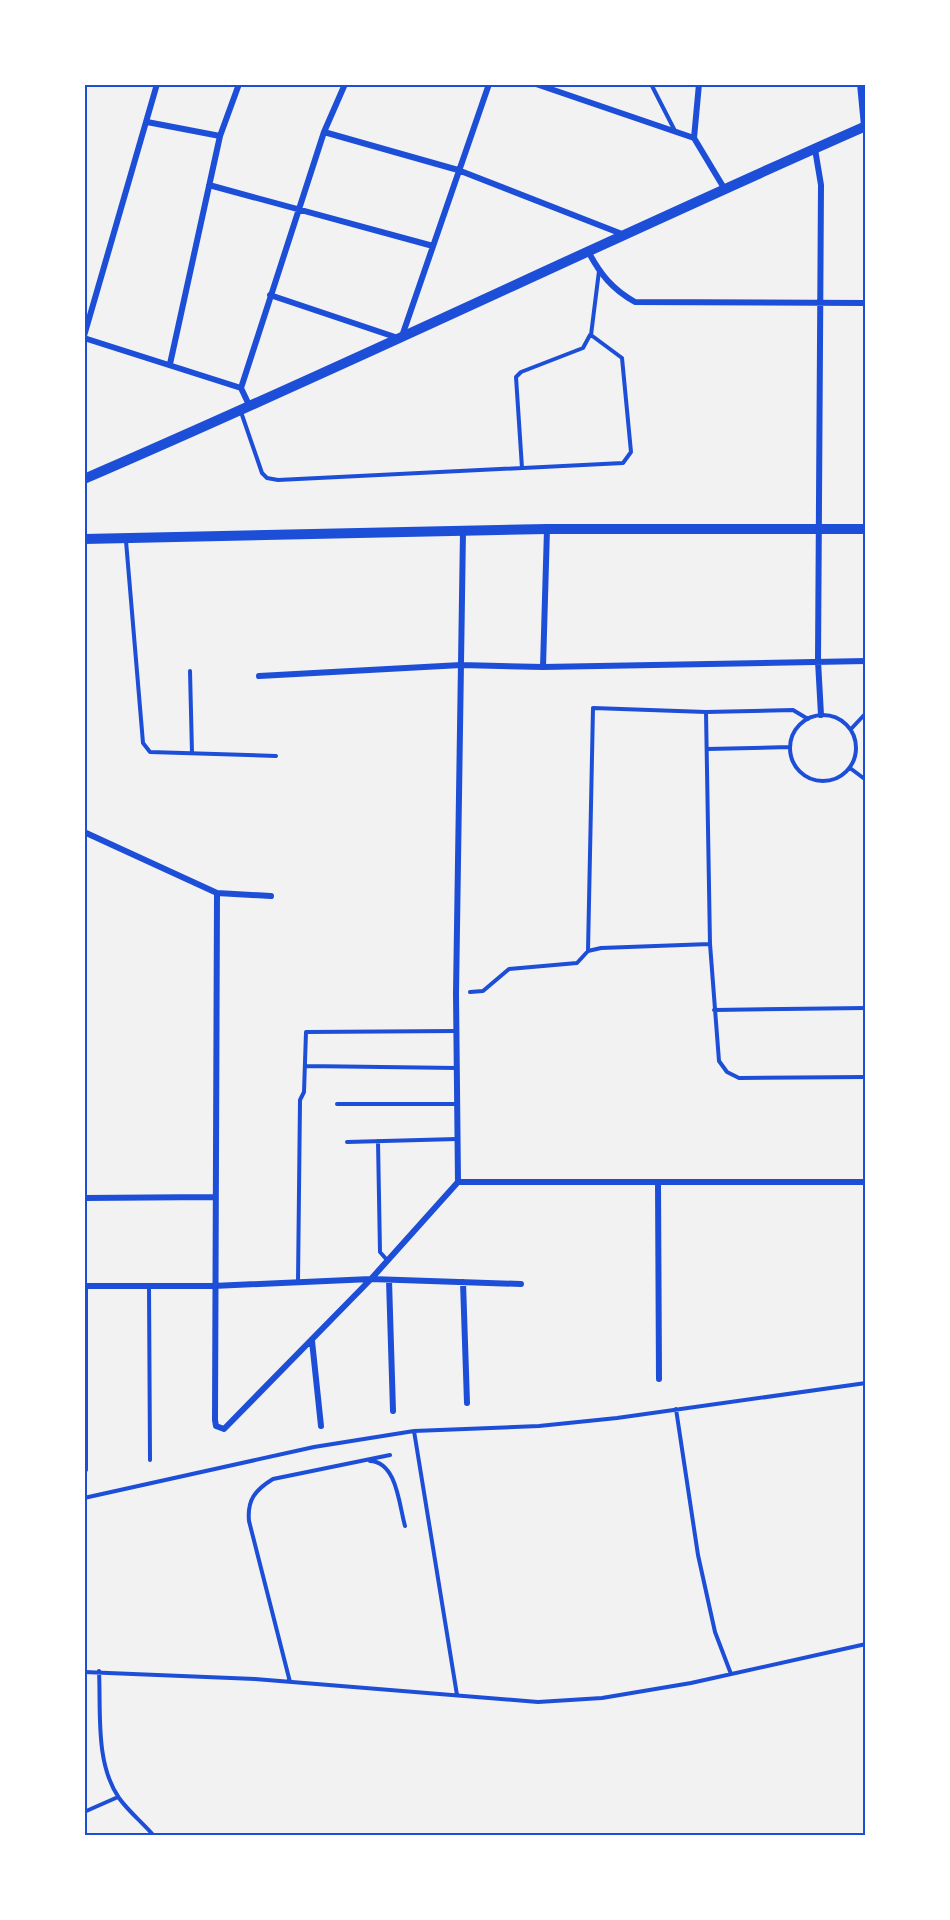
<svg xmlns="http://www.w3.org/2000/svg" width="950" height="1920" viewBox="0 0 950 1920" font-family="Jost,sans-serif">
<rect width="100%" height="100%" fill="#f2f2f2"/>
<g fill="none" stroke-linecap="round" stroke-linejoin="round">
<path stroke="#1d4ed8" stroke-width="4" d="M651,84L675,131
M241,412L262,473L267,478L278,480L623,463L631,452L622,358L591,335L599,271
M522,468L516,377L521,372L583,348L590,335
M126,541L143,743L150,752L276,756
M190,671L192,753
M790 748a33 33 0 1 1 66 0a33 33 0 1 1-66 0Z
M851,729L866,713
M707,749L790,747
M850,768L866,780
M710,944L719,1061L727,1072L739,1078L866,1077
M588,951L593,708L706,712L793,710L808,719
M470,992L483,991L509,969L577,963L588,951L601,948L710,944L706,712
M714,1010L866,1008
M306,1066L457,1068
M337,1104H456
M378,1141L380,1252L387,1260
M347,1142L457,1139
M298,1282L300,1100L304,1092L306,1032L456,1031
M149,1286L150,1460
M676,1409L698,1555L715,1632L731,1674
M414,1431L457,1695
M370,1461C397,1462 399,1505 405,1526
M86,1470V1286
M84,1498L314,1447L414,1431L539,1426L617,1418L866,1383
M99,1671C101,1712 95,1763 119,1798C129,1812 143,1823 154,1836
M84,1672L255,1679L538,1702L602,1698L691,1683L866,1644
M290,1682L249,1521C247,1500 255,1490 273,1479L390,1455
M84,1812L118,1797"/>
<path stroke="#1d4ed8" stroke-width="6" d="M536,84L694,138
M699,84L694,138L724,188
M860,84L864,126
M147,122L220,136
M324,132L458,170L622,234
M815,149L821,185L818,661L821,715
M209,185L433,246
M588,251C600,274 612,289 635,302L866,303
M270,295L401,339L489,84
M84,336L157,84
M84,338L241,388
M170,364L220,136L239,84
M250,407L241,388L324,132L345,84
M543,667L547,529
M259,676L461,665L543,667L866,661
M84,832L217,893L271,896
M217,893L215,1420L216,1426L224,1429L371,1279L458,1182L456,994L463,531
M458,1182H866
M658,1182L659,1379
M84,1198L214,1197
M389,1280L393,1411
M463,1282L467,1403
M84,1286H213L371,1279L521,1284
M312,1341L321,1426"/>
<path stroke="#1d4ed8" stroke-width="10" d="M84,479C347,366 604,241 866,126
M84,539L547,529H866"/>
</g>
<rect width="950" height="1920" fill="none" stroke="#ffffff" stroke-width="171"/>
<rect x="86" y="86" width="778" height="1748" fill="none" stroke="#1d4ed8" stroke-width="2"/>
</svg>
